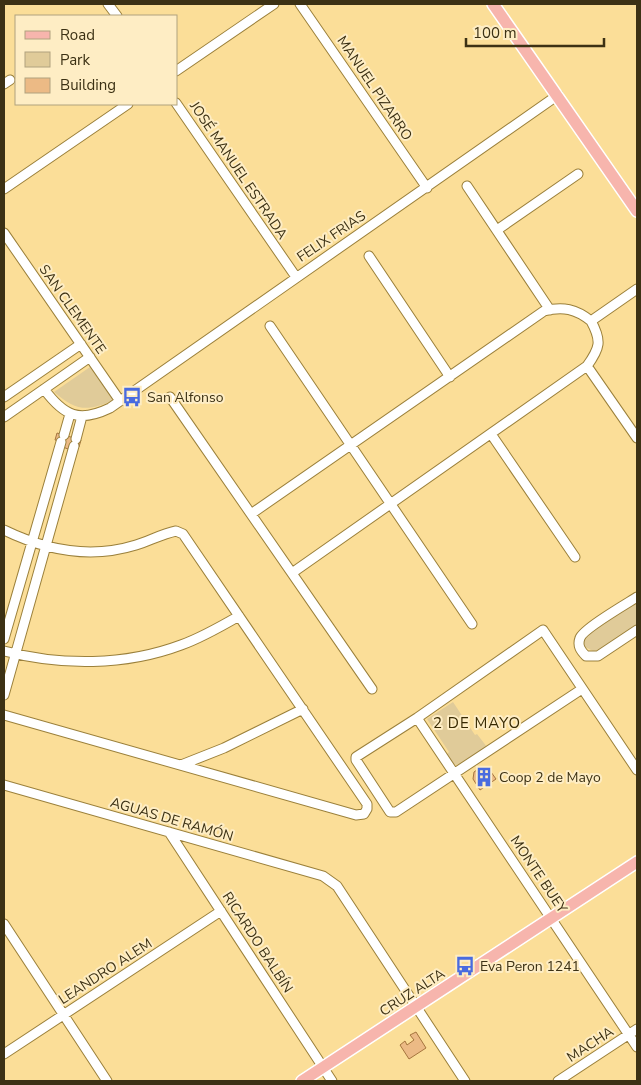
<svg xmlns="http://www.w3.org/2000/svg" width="641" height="1085" viewBox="0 0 641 1085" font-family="'Nunito Sans',sans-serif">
<rect width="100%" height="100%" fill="#fbde98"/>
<path fill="#e0cb99" d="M90,367L114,400C87,412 76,411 54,392Z
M637,599V625L600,650L593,651L583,646L582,642L584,634Z
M453,702L475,735L477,734L487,747L463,763L456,765L451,762L446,755L449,752L427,719Z"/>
<path fill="#ecba85" stroke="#a5753e" d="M57,433L81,440L79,447L70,444L68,449L63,447L64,443L55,440Z
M481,767L487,775L491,772L496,779L480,790L473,779L474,772Z
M416,1032L426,1048L409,1059L400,1045L405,1041L407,1045L414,1040L410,1035Z"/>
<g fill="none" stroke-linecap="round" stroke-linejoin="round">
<defs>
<path id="minor" d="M108,4L117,16
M300,4L427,188
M176,71L274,4
M4,84L10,80
M176,103L296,277
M467,186L550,310
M4,189L128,104
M497,230L578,174
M4,233L120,401
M369,256L450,377
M637,289L591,321C602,341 600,348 587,366L637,438
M270,326L472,624
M44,389C64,416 79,423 110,408L558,95
M4,397L81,344
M170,397L372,689
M4,417L90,357
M491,434L575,557
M64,435L70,414
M76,439L82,416
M251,514L544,311C563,306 576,309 591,321
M4,530C45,550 91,559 136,545C149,541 162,534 176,531L183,534L367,804V809L364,814L356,815L4,715
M292,573L587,366
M637,597C626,604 583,629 580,638C577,646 581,651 586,656H598L637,630
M4,639L61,442
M4,651C61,666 125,666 181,645C201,638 220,627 239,616
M582,689L396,812H390L356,760V757L417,718L543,630L637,770
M4,695L74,446
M417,718L637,1047
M181,765L224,748L303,709
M4,785L323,876L337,886L465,1081
M169,832L332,1081
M4,924L107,1081
M4,1054L221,911
M558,1081L637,1029"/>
<path id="major" d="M493,4L637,211
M302,1081L637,862"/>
</defs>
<use href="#minor" stroke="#9b803b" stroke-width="11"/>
<use href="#major" stroke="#fff" stroke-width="14"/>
<use href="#minor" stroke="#fff" stroke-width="9"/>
<use href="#major" stroke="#f7b5ad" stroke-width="11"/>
</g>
<defs>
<symbol id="bus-bare" viewBox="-9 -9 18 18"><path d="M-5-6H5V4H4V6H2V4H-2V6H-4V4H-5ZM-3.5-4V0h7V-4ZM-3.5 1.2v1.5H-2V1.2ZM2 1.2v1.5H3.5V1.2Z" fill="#496bdf" stroke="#feedc4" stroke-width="2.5" paint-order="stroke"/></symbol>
<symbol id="building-bare" viewBox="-9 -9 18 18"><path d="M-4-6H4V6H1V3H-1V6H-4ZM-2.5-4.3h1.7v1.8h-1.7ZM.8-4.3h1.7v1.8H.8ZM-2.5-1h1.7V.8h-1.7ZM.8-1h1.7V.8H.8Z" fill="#496bdf" stroke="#feedc4" stroke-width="2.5" paint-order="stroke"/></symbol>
</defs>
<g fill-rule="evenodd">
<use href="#bus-bare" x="118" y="383" width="28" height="28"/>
<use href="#building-bare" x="470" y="763" width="28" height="28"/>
<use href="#bus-bare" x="451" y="952" width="28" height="28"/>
</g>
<g text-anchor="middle" stroke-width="4" stroke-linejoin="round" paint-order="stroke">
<g font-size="14" fill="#3c3114" stroke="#feedc4">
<text transform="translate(375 88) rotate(56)" y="5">MANUEL PIZARRO</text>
<text transform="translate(239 170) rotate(56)" y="5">JOSÉ MANUEL ESTRADA</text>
<text transform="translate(331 236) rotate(-34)" y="5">FELIX FRIAS</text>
<text transform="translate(73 309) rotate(55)" y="5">SAN CLEMENTE</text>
<text transform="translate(172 819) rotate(16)" y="5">AGUAS DE RAMÓN</text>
<text transform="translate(539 874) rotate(56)" y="5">MONTE BUEY</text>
<text transform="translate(258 942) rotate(57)" y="5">RICARDO BALBÍN</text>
<text transform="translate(105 971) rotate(-33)" y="5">LEANDRO ALEM</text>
<text transform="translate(412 992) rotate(-33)" y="5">CRUZ ALTA</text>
<text transform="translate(590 1044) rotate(-33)" y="5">MACHA</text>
</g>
<g font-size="14" fill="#3c3114" stroke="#feedc4" text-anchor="start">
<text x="147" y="402">San Alfonso</text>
<text x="499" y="782">Coop 2 de Mayo</text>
<text x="480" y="971">Eva Peron 1241</text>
</g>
<g font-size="15" letter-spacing="1" fill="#372902" stroke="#feedc4">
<text x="477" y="728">2 DE MAYO</text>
</g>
</g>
<rect width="641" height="1085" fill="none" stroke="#3c3114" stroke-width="10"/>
<rect x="15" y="15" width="162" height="90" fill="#feedc4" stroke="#b0a27e"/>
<rect x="25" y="31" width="25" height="8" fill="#f7b5ad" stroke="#b0a27e"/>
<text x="60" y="40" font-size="15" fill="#3c3114">Road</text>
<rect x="25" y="52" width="25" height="15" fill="#e0cb99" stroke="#b0a27e"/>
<text x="60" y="65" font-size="15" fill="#3c3114">Park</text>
<rect x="25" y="78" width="25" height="15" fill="#ecba85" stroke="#b0a27e"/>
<text x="60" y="90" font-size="15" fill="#3c3114">Building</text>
<path d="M466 38v8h138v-8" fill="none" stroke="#3c3114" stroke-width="2.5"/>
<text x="473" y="38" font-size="15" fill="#3c3114" stroke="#feedc4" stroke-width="4" paint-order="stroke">100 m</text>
</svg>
